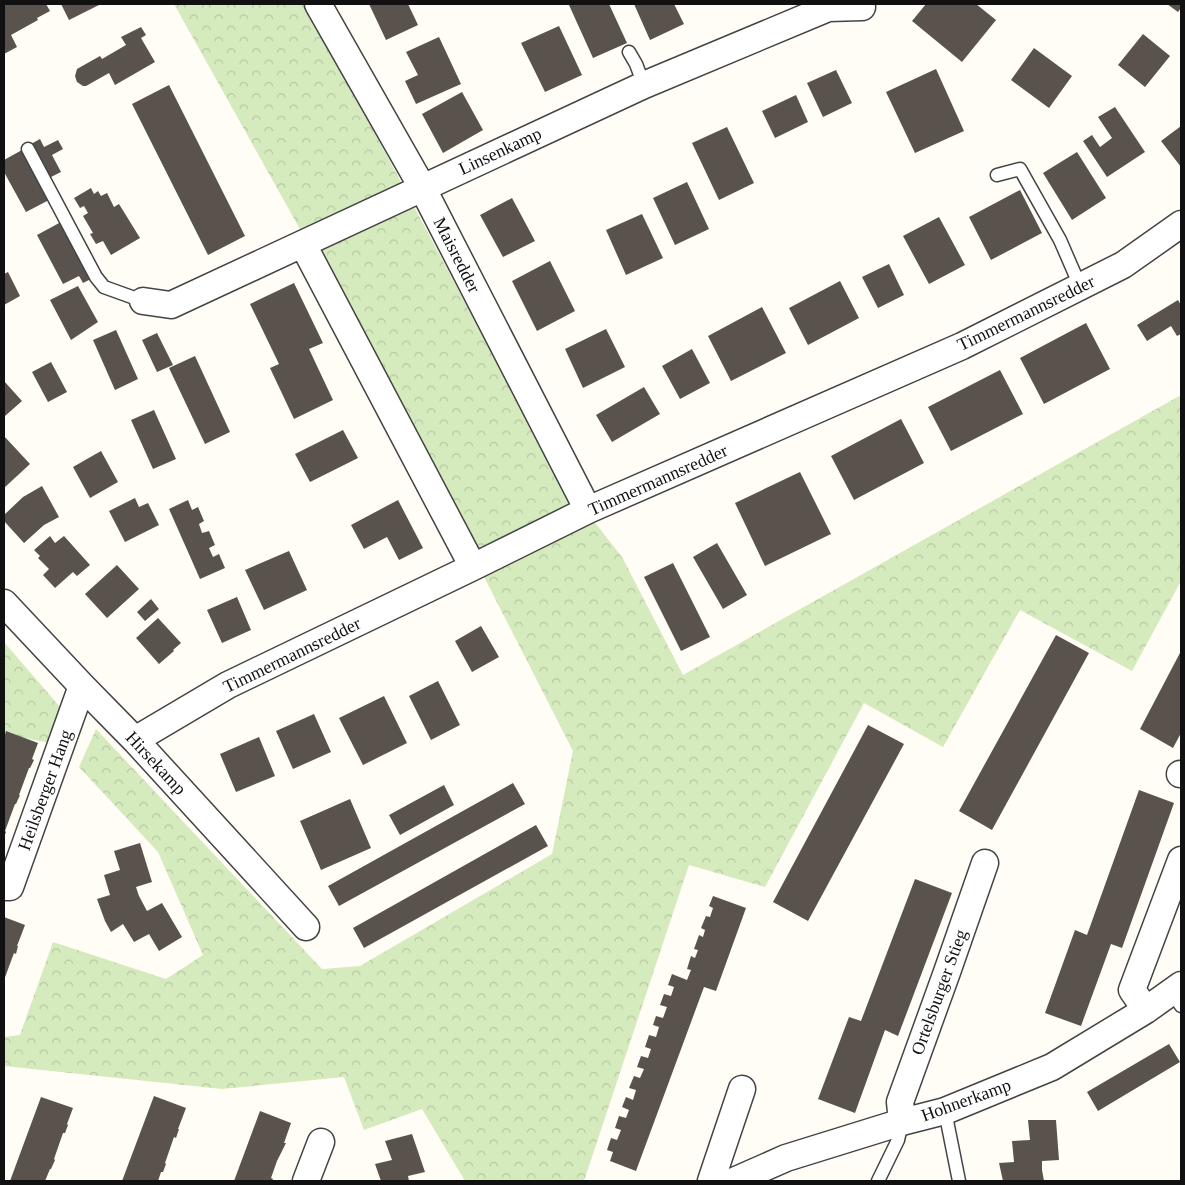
<svg xmlns="http://www.w3.org/2000/svg" width="1185" height="1185" viewBox="0 0 1185 1185" font-family="'Times New Roman',serif">
<defs>
<pattern id="park-crowns" width="20" height="18" patternUnits="userSpaceOnUse" patternTransform="scale(1.25)"><rect width="20" height="18" fill="#d5ebbd"/><path d="M2 6a3 3 0 1 1 6 0M12 15a3 3 0 1 1 6 0" fill="none" stroke="#b6c8a1"/></pattern>
</defs>
<rect width="100%" height="100%" fill="#fffdf5"/>
<path fill="url(#park-crowns)" d="M174,4H306L556,473L622,557L683,675L1181,395V581L1132,671L1020,610L943,747L864,703L765,887L689,865L584,1181H465L422,1109L364,1130L344,1077L222,1089L4,1066V1037L20,1035L53,942L166,979L203,955L158,852L79,767L96,729L322,969L360,966L552,854L573,751L315,246L301,231Z
M4,642L66,714L55,744L4,734Z"/>
<path fill="#5a524d" d="M4,4H46L50,11L37,18L38,20L11,35L17,47L4,54Z
M61,4H101L69,20Z
M369,4H408L418,25L386,40Z
M572,4H609L627,43L593,58L569,5Z
M634,4H674L684,24L650,40Z
M926,4H976L996,20L962,62L912,21Z
M1167,4H1181V8L1178,12Z
M559,26L582,75L545,92L521,43Z
M141,27L146,35L141,38L155,62L115,85L109,73L86,86H83L77,82L75,76L77,69L100,56L102,59L126,45L121,37Z
M1143,34L1170,56L1145,87L1118,65Z
M439,37L461,84L416,104L405,81L418,75L406,52Z
M1034,48L1072,76L1049,108L1011,80Z
M936,69L964,131L915,153L886,92Z
M836,70L852,103L823,117L807,83Z
M169,85L245,236L208,255L132,104Z
M462,92L483,130L443,153L422,114Z
M796,95L808,122L775,138L762,111Z
M1115,107L1145,152L1107,177L1083,141L1092,135L1100,147L1112,138L1098,117Z
M1181,126V167L1161,141Z
M727,127L754,183L719,200L692,143Z
M40,139L44,147L58,140L63,149L52,155L61,172L49,178L31,144Z
M22,150L49,200L26,212L4,172V160Z
M1077,152L1106,198L1072,220L1043,173Z
M687,182L709,229L675,245L653,198Z
M91,188L94,194L98,191L101,196L107,193L114,207L119,204L140,238L111,255L103,241L96,244L90,234L93,233L83,216L88,213L84,206L80,208L74,198Z
M1020,190L1042,233L991,260L969,217Z
M512,198L535,241L503,257L480,215Z
M642,214L663,258L626,275L606,230Z
M939,217L965,265L929,284L903,236Z
M61,222L91,279L83,283L79,276L63,284L37,235Z
M550,261L575,311L537,331L512,281Z
M889,264L904,295L878,308L862,277Z
M8,272L20,296L4,305V274Z
M840,281L859,318L808,345L789,308Z
M294,283L323,343L309,349L333,400L294,419L270,368L279,364L250,304Z
M78,286L98,322L71,340L50,300Z
M1178,300L1181,305V334L1177,336L1171,326L1147,341L1137,325Z
M762,307L786,353L731,381L708,336Z
M1086,323L1110,369L1044,404L1020,358Z
M606,329L625,367L583,388L565,349Z
M116,330L138,379L115,390L93,340Z
M157,333L173,365L157,372L142,340Z
M692,349L710,383L680,399L662,366Z
M195,356L230,432L205,444L169,368Z
M51,362L67,392L48,402L32,372Z
M1000,370L1023,414L951,451L928,407Z
M4,381L22,401L5,416L4,415Z
M644,387L660,414L612,442L596,415Z
M154,410L176,459L153,469L131,420Z
M901,419L924,463L854,500L831,456Z
M343,430L358,458L310,482L295,454Z
M4,436L30,464L4,488Z
M101,451L118,482L90,498L73,467Z
M800,472L831,534L765,566L735,503Z
M42,486L59,517L44,525L24,543L4,521V515L23,497Z
M135,498L139,507L148,503L159,525L125,542L109,511Z
M188,500L192,510L198,507L204,521L199,524L202,533L209,531L215,545L209,548L213,557L219,554L225,568L200,579L169,509Z
M398,500L423,548L399,560L387,537L364,549L351,525Z
M50,536L55,543L64,536L90,565L77,576L73,572L55,588L43,575L49,569L38,558L40,556L34,550Z
M717,543L747,595L723,609L693,557Z
M289,551L307,590L264,610L245,570Z
M673,563L710,637L681,651L644,577Z
M117,565L139,589L107,618L85,594Z
M237,597L251,630L222,643L207,610Z
M151,599L159,609L145,621L137,612Z
M158,618L181,643L173,650L174,651L159,664L136,638Z
M481,626L499,657L472,672L455,641Z
M1056,635L1089,653L992,830L959,811Z
M1181,651V733L1173,748L1140,729Z
M438,681L460,725L431,740L409,696Z
M384,696L407,743L363,765L339,718Z
M314,714L331,752L293,769L276,731Z
M868,725L904,744L808,921L773,902Z
M6,731L38,743L32,759L34,760L30,768H29L19,795H20L16,804H15L5,831L6,832L4,837V738Z
M259,737L275,776L236,792L220,754Z
M513,783L525,804L339,906L328,886Z
M444,785L454,805L400,835L389,815Z
M1139,790L1174,803L1122,948L1111,944L1081,1026L1045,1013L1075,930L1087,935Z
M350,799L371,848L321,870L300,821Z
M536,825L548,846L364,948L353,928Z
M140,843L152,882L136,887L139,896L147,911L162,903L182,937L159,951L149,934L134,942L123,924L111,932L105,921L97,899L110,895L104,875L120,870L114,851Z
M915,879L952,893L898,1036L885,1030L855,1113L818,1099L849,1017L861,1021Z
M713,896L746,908L716,991L704,987L636,1171L610,1161L613,1152L607,1150L611,1138L617,1140L621,1130L615,1128L619,1116L626,1118L629,1110L622,1107L626,1097L633,1100L636,1090L629,1088L634,1076L640,1078L644,1069L637,1067L641,1056L648,1058L651,1049L645,1047L649,1035L656,1037L659,1027L653,1025L656,1016L663,1018L667,1007L660,1005L664,994L671,996L674,987L668,985L672,974L687,980L691,970L687,969L691,956L695,958L698,950L694,949L699,935L703,937L705,930L701,928L706,916L710,917L713,908L709,906Z
M4,917L25,925L17,946H18L16,954L14,953L4,980Z
M1169,1044L1180,1062L1098,1111L1087,1092Z
M154,1096L186,1108L178,1129H179L176,1138L174,1137L165,1163L166,1164L163,1172H161L158,1181H122Z
M41,1097L73,1108L67,1124L68,1125L65,1133H63L54,1159L55,1160L51,1169H50L45,1181H10Z
M260,1111L291,1123L284,1143H286L277,1161L271,1178L273,1179L272,1181H234Z
M1028,1120H1056L1059,1160L1042,1161V1170L1044,1181H1003L999,1163L1014,1162L1012,1141L1030,1140Z
M412,1134L425,1172L408,1176L409,1181H381L375,1164L392,1160L385,1141Z"/>
<g fill="none" stroke-linecap="round" stroke-linejoin="round">
<defs>
<path id="lane" d="M629,52L636,64L644,85
M28,149L96,277L104,287L143,301
M997,175L1020,169L1060,240L1080,286
M1172,992L1181,1006
M945,1111L959,1181
M878,1181L898,1140L902,1122"/>
<path id="street" d="M318,4L422,187L588,510
M308,254L473,567
M143,301L171,305L644,85L828,8L862,7
M4,603L82,686L135,740L306,927
M135,740L228,685L473,567L588,510L962,346L1123,265L1181,224
M1180,774H1181
M4,887H10L82,686
M1146,1010L1132,990L1181,860
M902,1122L900,1102L947,972L985,863
M306,1181L321,1142
M711,1181L742,1089
M734,1181L786,1158L902,1122L945,1111L1052,1067L1146,1010L1181,985"/>
</defs>
<use href="#lane" stroke="#444" stroke-width="15"/>
<use href="#street" stroke="#444" stroke-width="29"/>
<use href="#lane" stroke="#fff" stroke-width="12"/>
<use href="#street" stroke="#fff" stroke-width="26"/>
</g>
<g text-anchor="middle" stroke-width="5" stroke-linejoin="round" paint-order="stroke">
<g font-size="18" fill="#111" stroke="#fff">
<text transform="translate(500 151) rotate(-25)" y="6">Linsenkamp</text>
<text transform="translate(457 255) rotate(63)" y="6">Maisredder</text>
<text transform="translate(1026 313) rotate(-26)" y="6">Timmermannsredder</text>
<text transform="translate(658 480) rotate(-24)" y="6">Timmermannsredder</text>
<text transform="translate(292 655) rotate(-26)" y="6">Timmermannsredder</text>
<text transform="translate(156 763) rotate(47)" y="6">Hirsekamp</text>
<text transform="translate(45 790) rotate(-70)" y="6">Heilsberger Hang</text>
<text transform="translate(939 992) rotate(-70)" y="6">Ortelsburger Stieg</text>
<text transform="translate(966 1100) rotate(-20)" y="6">Hohnerkamp</text>
</g>
</g>
<rect width="1185" height="1185" fill="none" stroke="#111111" stroke-width="10"/>
</svg>
